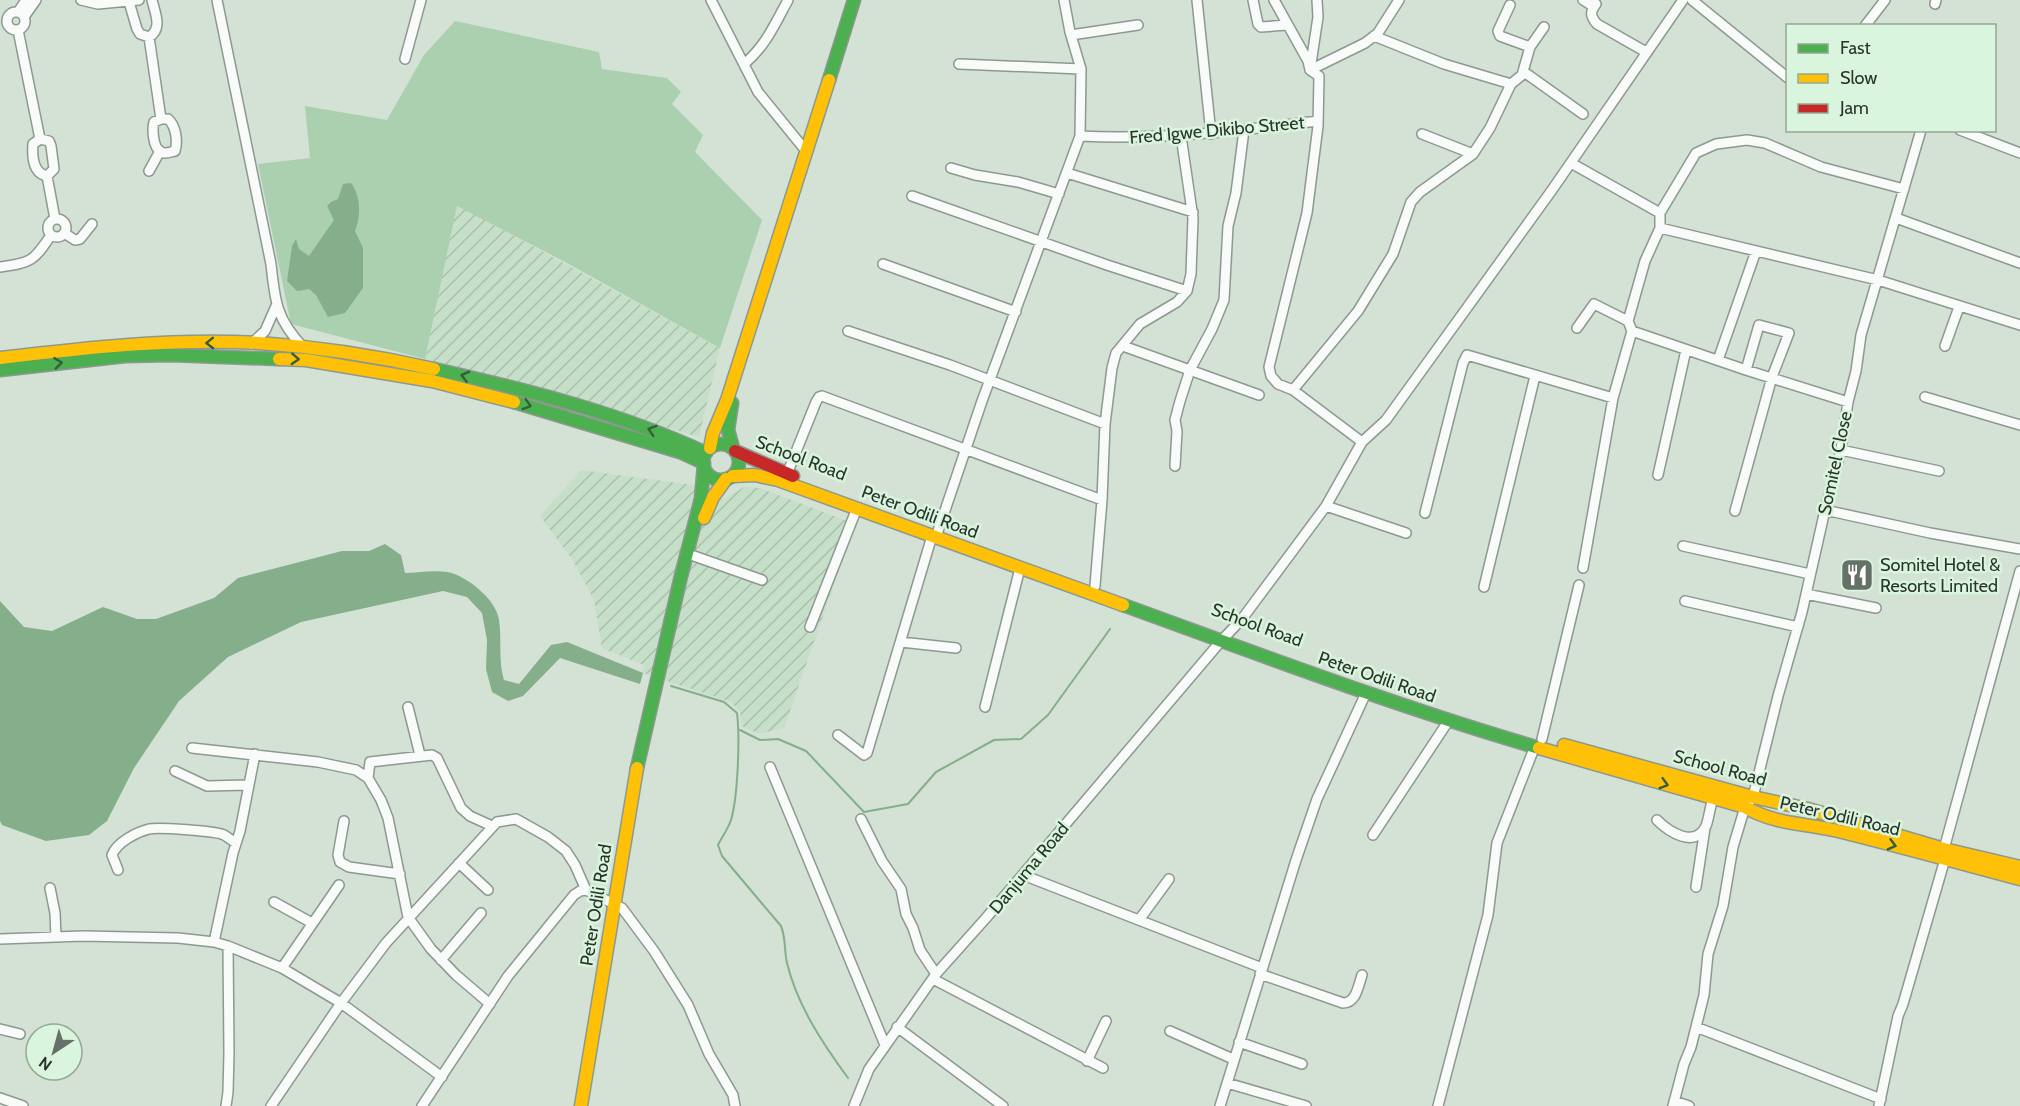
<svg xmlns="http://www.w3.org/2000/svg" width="2020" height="1106" viewBox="0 0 2020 1106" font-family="Cabin,sans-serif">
<defs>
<pattern id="industrial-furrows" width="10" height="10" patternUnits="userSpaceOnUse" patternTransform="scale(1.5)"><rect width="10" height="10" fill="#c6dfc9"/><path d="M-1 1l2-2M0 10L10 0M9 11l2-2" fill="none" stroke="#aac0ad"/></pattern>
</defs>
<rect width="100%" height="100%" fill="#d3e2d5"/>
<path fill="url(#industrial-furrows)" d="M457,205L720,348L699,437L425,359Z
M581,470L693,485L725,499L744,487L760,488L855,524L784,728L759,734L742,726L740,712L731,702L643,673L644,665L602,648L594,600L572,559L540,516Z"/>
<path fill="#abd0b0" d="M455,21L599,52L602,69L667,78L681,92L672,104L703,135L695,152L762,220L720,348L565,262L457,206L425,359L291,324L258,164L310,158L305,106L387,120L424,55Z"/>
<path fill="#84af8a" d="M351,183C361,196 361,216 355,231L363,248V288L345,313L328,317L316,295L309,289L297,291L287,281L292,246L296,239L299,249L309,256L334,220L327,206L331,202L338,199L343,184Z
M385,544L401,555L405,573C418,573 434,570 447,572C466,575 497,600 499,620C502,640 498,660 504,680L519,684L551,645L567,642L643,673L640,684L560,658L523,696L508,701L492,692L486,669L487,640L482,613L467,597L443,591L301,622L228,657L179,701L134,768L107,821L89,835L46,841L2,825L0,821V601L24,627L52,631L103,607L137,619H156L214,598L238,578L342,551H369Z"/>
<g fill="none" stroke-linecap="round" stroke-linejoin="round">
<path stroke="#84af8a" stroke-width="2" d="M671,686L724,702L737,713C740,738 738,796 731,820C728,829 722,837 718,845L722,856L781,926C786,938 784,950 787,963C797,1005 823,1044 848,1078
M740,730L760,740L778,739L806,751L864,812L908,804L936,772L994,740L1021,739L1048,715L1110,629"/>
<defs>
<path id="street" d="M81,0L98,4L139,0
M217,0L271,264C275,301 276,319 303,347
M711,0L758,92L806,151
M1197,0L1211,134
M1253,0L1258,24L1261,27L1287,25
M1274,0L1308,61L1310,70L1365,43L1378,33L1399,0
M1317,0L1318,17L1310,70L1319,76L1318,126L1307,213L1269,367L1271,376L1278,384L1293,390L1362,442
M1583,0L1591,5L1596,4C1590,12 1590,16 1597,24L1646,52
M1692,0L1788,78
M129,2L137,29L140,34L149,37C163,29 155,13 152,0
M1935,4L1936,0
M1510,5L1498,31L1500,36L1530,47
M7 21a9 9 0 1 1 18 0a9 9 0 1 1-18 0Z
M18,12L26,0
M24,17L36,0
M1865,26L1885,0
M18,30L40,139
M1071,35L1138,25
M1374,36L1444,64L1511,84
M149,37L161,119
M405,59L421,0
M744,64C765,47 775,24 788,0
M959,64L1081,69
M1524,72L1583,114
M161,119H168C176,126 178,141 175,151C170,152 164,155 160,151C153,147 152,129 154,122Z
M1960,130L2020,153
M1422,134L1473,154
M1080,136C1160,140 1238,131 1318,121
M40,139L49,141L51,146L54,169L47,176C33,173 32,156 33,144Z
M1571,163L1660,213
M951,168L975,175L1018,182L1059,194
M149,171L160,151
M1067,173L1193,212
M47,176L55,219
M912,196L1107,265L1187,291
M1896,218L2020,263
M48 228a9 9 0 1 1 18 0a9 9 0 1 1-18 0Z
M1660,228L1878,280L2020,325
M64,233L75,240L80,239L92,224
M883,264L1016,312
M0,267C31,263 34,261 51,235
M1577,328L1594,304L1628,321
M848,331L950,365L1105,424
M1632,331L1746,370L1848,402
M251,344L265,331L276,306
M1123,346L1259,395
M1945,346L1959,307
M1718,360L1756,251
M1293,390L1358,311L1393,254L1411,202L1420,192L1473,154L1490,128L1511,84L1522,75L1530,47L1544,27
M1925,397L2020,425
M1841,450L1939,471
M1175,466L1177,431L1175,420L1180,401L1190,370L1212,329L1224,300L1228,226L1236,193L1244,130
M787,474L816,402L819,397L822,396L1102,500
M1658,475L1686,350
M1326,506L1406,533
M1825,510L1930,533L2020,549
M1735,511L1772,377L1789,333L1759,325L1746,370
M1425,513L1463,363L1467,355L1613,398
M936,537L982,401L1080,136L1081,69L1070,32L1064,0
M1683,546L1810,574
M694,556L762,580
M1583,568L1613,398L1632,331L1628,321L1645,261L1660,228V213L1696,153L1716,144L1747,140L1765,143L1821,167L1904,189
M1095,586L1102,500L1105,424L1112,368L1116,353L1140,324L1177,302L1187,291L1191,274L1193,218L1181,136
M1484,587L1535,376
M1806,594L1876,608
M1685,601L1798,627
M810,627L857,508
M901,642L956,648
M408,707L420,755
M985,707L1020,568
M838,735L864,755L867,753L932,536
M1542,739L1579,585
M192,748L318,762L356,770L368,778L381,800L388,818L408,917L431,949L456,975L490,1004
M770,767L885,1045
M175,771L207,786L248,785
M368,778L370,762L432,755L437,758L461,808L470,816L492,826
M861,819L882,861L901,889L906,914L913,928L920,950L936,974
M1657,820C1669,832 1695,849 1706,826C1709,818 1710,807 1713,798
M344,821L338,855L340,862L349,867L400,874
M1373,835L1449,720
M459,863L488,890
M118,870L112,855C117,842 137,832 149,829C158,827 217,831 224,835C228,837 232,841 236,843
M1023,875L1262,968
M1696,887L1705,828
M50,888L55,913L56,937
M274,902L312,923
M1139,920L1169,879
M0,939L83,936L178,938L214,942L228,946L282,968L341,1003L442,1077
M214,942L233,853L240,831L255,754
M441,960L481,913
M282,968L339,885
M1260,974L1343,1003C1356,1003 1358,987 1362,975
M933,979L1103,1068
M897,1027L1003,1106
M1696,1027L1881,1099
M0,1029L20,1034
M1170,1031L1233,1059
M1239,1042L1302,1064
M1087,1061L1106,1021
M1227,1083L1306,1106
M0,1098L23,1106
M1674,1101L1689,1106
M226,1106L228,1092L229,1053L228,946
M271,1106L341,1003L386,943L497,822L516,819L548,837L566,851L575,865L586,890
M422,1106L508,976L574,895L580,891L586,890L622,908L654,951L688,1005L709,1054L733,1095L735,1106
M854,1106L869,1069L936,974L986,918L1221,641L1242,619L1326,506L1362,442L1386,420L1552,190L1683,0
M1220,1106L1296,860L1317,799L1366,693
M1438,1106L1488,915L1497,843L1535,746
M1673,1106L1684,1064L1691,1047L1704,995L1708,954L1723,906L1733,847L1745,807L1753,797L1778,696L1802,612L1825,510L1841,450L1848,402L1856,371L1861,335L1921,130
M1879,1106L1898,1016L1903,1004L1945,859L1944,849L2020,571"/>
<path id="fast" d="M829,80L854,0
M434,369C527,390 620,413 706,453
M0,370L125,356L171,355L279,359
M514,402L680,452L704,463
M732,403L728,430L733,448
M703 462a18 18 0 1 1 36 0a18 18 0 1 1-36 0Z
M1123,605C1261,655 1398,707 1539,748
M637,768L681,576L701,499L704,465"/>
<path id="slow" d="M0,358C85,348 173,338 259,343C318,347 377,356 434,369
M279,359L306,360L432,381L514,402
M710,448L713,433L727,400L829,80
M733,476L755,475L778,480L1123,605
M704,518L713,497L726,479
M1564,745L1753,797L1808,809L1944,849L2020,867
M1539,748L1745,807C1776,825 1805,823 1838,831C1899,846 1959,863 2020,879
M581,1106L637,768"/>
<path id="jam" d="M735,451L793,476"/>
</defs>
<use href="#street" stroke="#8d998f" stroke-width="12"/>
<use href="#fast" stroke="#8d998f" stroke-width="15"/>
<use href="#slow" stroke="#8d998f" stroke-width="15"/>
<use href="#jam" stroke="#8d998f" stroke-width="15"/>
<use href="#street" stroke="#f8fbf9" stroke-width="9"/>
<use href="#fast" stroke="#4caf50" stroke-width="12"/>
<use href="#slow" stroke="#ffc107" stroke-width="12"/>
<use href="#jam" stroke="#c62828" stroke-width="12"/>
</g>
<defs><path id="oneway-chevron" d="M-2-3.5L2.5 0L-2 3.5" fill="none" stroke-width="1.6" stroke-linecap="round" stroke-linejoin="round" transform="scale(1.5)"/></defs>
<g stroke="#365f38">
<use href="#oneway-chevron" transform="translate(210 343) rotate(179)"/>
<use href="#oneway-chevron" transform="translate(295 359) rotate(3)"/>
<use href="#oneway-chevron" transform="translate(58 363) rotate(-7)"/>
<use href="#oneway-chevron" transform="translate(465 376) rotate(-166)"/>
<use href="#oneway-chevron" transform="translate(527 405) rotate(17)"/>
<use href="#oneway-chevron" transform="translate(652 430) rotate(-162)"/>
<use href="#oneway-chevron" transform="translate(1664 784) rotate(16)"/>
<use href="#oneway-chevron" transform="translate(1892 845) rotate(15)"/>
</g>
<defs>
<symbol id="restaurant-square" viewBox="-11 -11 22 22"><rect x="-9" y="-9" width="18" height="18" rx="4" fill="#657166" stroke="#daf5dd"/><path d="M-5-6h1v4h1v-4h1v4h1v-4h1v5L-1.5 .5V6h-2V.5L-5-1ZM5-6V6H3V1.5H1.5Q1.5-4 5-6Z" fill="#fff"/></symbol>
</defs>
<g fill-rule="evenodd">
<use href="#restaurant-square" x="1838" y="556" width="38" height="38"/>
</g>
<g text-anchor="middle" stroke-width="5" stroke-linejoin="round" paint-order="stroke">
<g font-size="18" fill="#2a342b" stroke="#daf5dd">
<text transform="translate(1217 130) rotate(-5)" y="6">Fred Igwe Dikibo Street</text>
<text transform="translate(801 458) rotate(21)" y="6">School Road</text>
<text transform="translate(1835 463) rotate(-78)" y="6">Somitel Close</text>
<text transform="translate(920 512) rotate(20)" y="6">Peter Odili Road</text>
<text transform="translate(1257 625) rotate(20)" y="6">School Road</text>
<text transform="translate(1377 677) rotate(19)" y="6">Peter Odili Road</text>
<text transform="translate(1720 768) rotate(15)" y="6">School Road</text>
<text transform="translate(1840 816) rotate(13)" y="6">Peter Odili Road</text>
<text transform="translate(1029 868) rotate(-50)" y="6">Danjuma Road</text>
<text transform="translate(596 905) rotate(-81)" y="6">Peter Odili Road</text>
</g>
<g font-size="18" fill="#2a342b" stroke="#daf5dd" text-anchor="start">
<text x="1880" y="571">Somitel Hotel &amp;<tspan x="1880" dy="21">Resorts Limited</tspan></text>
</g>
</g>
<rect x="1786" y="24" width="210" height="108" fill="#daf5dd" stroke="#94a896" stroke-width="1.5"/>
<rect x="1798" y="44" width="30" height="9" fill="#4caf50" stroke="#94a896" stroke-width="1.5"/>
<text x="1840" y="54" font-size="18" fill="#2a342b">Fast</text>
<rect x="1798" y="74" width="30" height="9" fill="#ffc107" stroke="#94a896" stroke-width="1.5"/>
<text x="1840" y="84" font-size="18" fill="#2a342b">Slow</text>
<rect x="1798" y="104" width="30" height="9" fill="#c62828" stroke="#94a896" stroke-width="1.5"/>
<text x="1840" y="114" font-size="18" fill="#2a342b">Jam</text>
<g transform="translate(54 1052) rotate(216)"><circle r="28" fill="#daf5dd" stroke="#94a896" stroke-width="1.5"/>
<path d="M0-4.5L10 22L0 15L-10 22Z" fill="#657166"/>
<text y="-9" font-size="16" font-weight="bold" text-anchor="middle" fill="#2a342b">N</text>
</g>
</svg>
